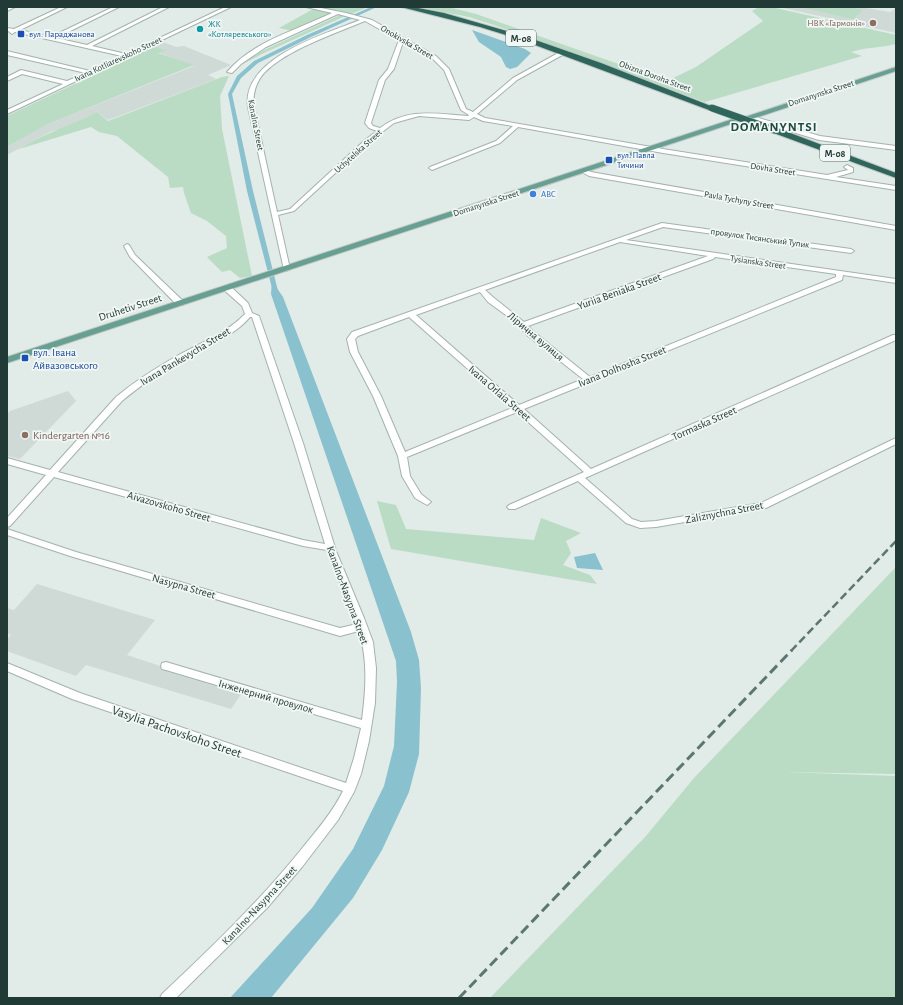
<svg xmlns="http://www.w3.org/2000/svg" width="903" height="1005" viewBox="0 0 903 1005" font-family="'Alegreya Sans',sans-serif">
<rect width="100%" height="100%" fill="#e1ebe7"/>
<path fill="#cfdad6" d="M779,7H860L890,12L896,8V33Z
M163,42L176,47L184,46L231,65L208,75L216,79L108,120L97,112L63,128L52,131L7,155V147L48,124L194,66L157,52L165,49L155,46Z
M68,391L76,401L20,459L7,456V414L10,411Z
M37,584L155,620L127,655L242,693L231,709L86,665L76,676L7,651V639L11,635L7,633V608L14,610Z"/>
<path fill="#badbc4" d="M313,7H368L351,14Z
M418,7H448L476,14L667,81L696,67L763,21L752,11L759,7H771L896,35V44C880,48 866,47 851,52L862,56L705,102L497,26L469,17Z
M800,7H847L863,10L853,19Z
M315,8L336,13L297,32L279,28Z
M340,15L345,16L264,53L237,67L260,52Z
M155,46L166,50L158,53L194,65L48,124L7,147V116Z
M229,76L220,96L222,129L252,276L240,278L230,270L222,272L207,257L227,248L226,236L207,221L191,213L184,193L183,187L170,188L168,177L117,136L99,132L91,127L19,149C43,134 71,125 97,112L108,121L222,77Z
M377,501L396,505L406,529L534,540L541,518L581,533L566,541L571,553L563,565L590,575L597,584L391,549Z
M896,567V774L782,772L896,776V998H490L646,836L694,778Z"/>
<path fill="#8ac1ce" d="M472,30L525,49L531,53L517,67L510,69L506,67L501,57L479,42Z
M272,281L283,297L411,632L419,660L421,688L419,754L409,792L382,850L353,898L271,998H230L312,908L353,849L384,786L394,746L397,682L396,661L271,294Z
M595,553L603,570L577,568L574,557Z"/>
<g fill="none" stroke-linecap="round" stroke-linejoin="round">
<path fill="#8ac1ce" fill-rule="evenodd" d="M371,7H377L311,37L258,63L241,78L232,94L253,191L278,291L277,292H273L247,191L228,94L237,76L254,61L307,35Z"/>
<defs>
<path id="minor" d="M9,7H15L7,11V8Z
M61,7H67L20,30L51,37L113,7H119L56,38L87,45L163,7H169L92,46L126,54L225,7H231L7,114V110L63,84L22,74L7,81V77L21,70L67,81L86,73L7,55V51L90,71L122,56L15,32L12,34L7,30V28L14,29Z
M306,7H316L346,13L372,20L436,56L449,69L466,109L473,112L513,78L560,52H564V54L517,80L477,114L485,118L663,149L827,175L848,170L844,167L847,165L853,168V172L836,177L896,186V190L663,153L518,127L500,143L432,170L429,168L430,167L496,141L513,126L483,121L474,117L469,120L419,116L394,123L369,142L294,211L278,215L290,269L286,271L284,270L248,107C241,58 325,34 360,20L338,14L266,47L241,64L232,73L227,72C253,41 297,30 332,13ZM365,21L399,40L388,69L379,80L365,123L369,128L377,131L365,140L290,209L277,212L254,107C252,95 256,82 264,73C286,50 336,33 365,21ZM403,42L432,58L444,70L461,110L469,115L468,116C436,114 408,107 380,128L373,126L371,123L385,80L394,69Z
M752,116L820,136L896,146V150L819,140L750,119L749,118Z
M583,169L591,172L896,226V230L589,176L580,171Z
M662,223L851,249L854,251L851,253L663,227L626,240L896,279V283L843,275L842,280L524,409L591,469L893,335H896V340L585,478L632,519L641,522L656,521L761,503L896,438V444L766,508L656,527L640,528L626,523L578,481L515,509H509L507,507L509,505L584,472L517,412L407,457L410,476L421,494L431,502L427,505L415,498L402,476L398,456L373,396L350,352L347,339L352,332ZM620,242L708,256L524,322L494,298L485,290ZM715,257L836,274V277L590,377L534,332L528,326L713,259ZM480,292L488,302L514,321L528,336L583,379L519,405L416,315ZM409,317L512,408L405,452L381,396L358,352L355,339L358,336Z
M127,244L129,245L135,255L183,301V305H177L130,257L124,246Z
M224,286H230L248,303L252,313L259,316L303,443L336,551L364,618L373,642L376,668L375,703L369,741L361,774L354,792L338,820L302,867L267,908L176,998H160L162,994C212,947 261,900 304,846C318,829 333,811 343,791L72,699L7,671V663L80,693L346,783L354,758L361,728L166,670L162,669L161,666L162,663L166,662L362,720C366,689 368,661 359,631L340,636L70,556L7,535V529L76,552L340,628L357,624L327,550L303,546L54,477L10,526L7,527V518L46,475L7,464V458L50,470L116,397C135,381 156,368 177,356C200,343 227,333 245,314L242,306L224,290ZM250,317H252L294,443L325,544L303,540L58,472L122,401C141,385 161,371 183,359C206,346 233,337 250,317Z"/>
<path id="major" d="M896,67V71L749,120L742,118Z
M736,118L743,120L7,363V357Z"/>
<path id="highway" d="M401,7H413L444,13L524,36L601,63L716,108L709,110L519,39L480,27Z
M771,128H777L896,173V178L771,132Z"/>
</defs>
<use href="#minor" stroke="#a4b2ae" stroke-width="2"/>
<use href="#major" stroke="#c1c8c6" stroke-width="2"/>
<use href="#highway" stroke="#c1c8c6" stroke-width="2"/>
<use href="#minor" fill="#fff" fill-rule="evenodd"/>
<use href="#major" fill="#679f92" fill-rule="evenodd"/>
<use href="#highway" fill="#2f665c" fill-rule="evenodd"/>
<path stroke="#5c7670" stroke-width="2.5" stroke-dasharray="8 4" stroke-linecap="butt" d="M791,651L896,541"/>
<path stroke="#5c7670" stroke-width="3" stroke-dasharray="10 5" stroke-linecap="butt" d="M459,998L792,650"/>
<defs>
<path id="highway-bridge" d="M712,108L774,130"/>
</defs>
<use href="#highway-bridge" stroke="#c1c8c6" stroke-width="8" stroke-linecap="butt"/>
<use href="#highway-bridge" stroke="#2f665c" stroke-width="7"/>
</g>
<g fill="#8d6e63" stroke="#f1f7f4" stroke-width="1.5">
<circle cx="873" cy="23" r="4"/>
<circle cx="25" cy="435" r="4"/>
</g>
<circle fill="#0f9aa8" stroke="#f1f7f4" stroke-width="1.5" cx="200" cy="29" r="4"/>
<g fill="#1a4fb4" stroke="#f1f7f4" stroke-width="1.5">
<rect x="17" y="30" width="8" height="8" rx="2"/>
<rect x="605" y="156" width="8" height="8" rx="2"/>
<rect x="21" y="354" width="8" height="8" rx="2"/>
</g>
<circle fill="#3f7fe0" stroke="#f1f7f4" stroke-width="1.5" cx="533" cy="194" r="4"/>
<g text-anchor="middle" stroke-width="3.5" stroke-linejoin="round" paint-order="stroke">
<g font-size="9" fill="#785e54" stroke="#f1f7f4" text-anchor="end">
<text x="865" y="26">НВК «Гармонія»</text>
</g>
<g font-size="9" fill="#0d838f" stroke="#f1f7f4" text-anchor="start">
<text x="208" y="27">ЖК<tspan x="208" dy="10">«Котляревського»</tspan></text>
</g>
<g font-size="9" fill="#164399" stroke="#f1f7f4" text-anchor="start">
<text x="29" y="37">вул. Параджанова</text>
<text x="617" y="158">вул. Павла<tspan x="617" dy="10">Тичини</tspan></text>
</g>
<g font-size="9" fill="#223a35" stroke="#f1f7f4">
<text transform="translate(407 42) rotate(30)" y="3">Onokivska Street</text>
<text transform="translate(118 59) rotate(-25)" y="3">Ivana Kotliarevskoho Street</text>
<text transform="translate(655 76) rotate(20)" y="3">Obizna Doroha Street</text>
<text transform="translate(821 93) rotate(-18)" y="3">Domanynska Street</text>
<text transform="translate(256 125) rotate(79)" y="3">Kanalna Street</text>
<text transform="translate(358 151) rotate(-42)" y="3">Uchytelska Street</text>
<text transform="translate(773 169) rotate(9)" y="3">Dovha Street</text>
<text transform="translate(739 200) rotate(10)" y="3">Pavla Tychyny Street</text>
<text transform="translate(486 203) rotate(-18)" y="3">Domanynska Street</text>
<text transform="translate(760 238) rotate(8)" y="3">провулок Тисянський Тупик</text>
<text transform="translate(758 262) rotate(8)" y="3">Tysianska Street</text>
</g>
<g font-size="9" fill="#366cbe" stroke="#f1f7f4" text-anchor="start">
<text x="541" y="197">ABC</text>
</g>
<g fill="#f1f7f4" stroke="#60736e" stroke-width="1">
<rect x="506" y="30" width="30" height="16" rx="3"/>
<rect x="820" y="145" width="30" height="16" rx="3"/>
</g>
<g font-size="10" font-weight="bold" fill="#223a35">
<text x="521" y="42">М-08</text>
<text x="835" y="157">М-08</text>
</g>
<g font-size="11" fill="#223a35" stroke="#f1f7f4">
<text transform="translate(619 291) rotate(-20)" y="4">Yuriia Beniaka Street</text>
<text transform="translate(130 307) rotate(-18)" y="4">Druhetiv Street</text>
<text transform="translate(536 336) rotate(40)" y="4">Лірична вулиця</text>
<text transform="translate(185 356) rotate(-31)" y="4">Ivana Pankevycha Street</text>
<text transform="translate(622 366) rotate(-22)" y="4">Ivana Dolhosha Street</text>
<text transform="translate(500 393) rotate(41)" y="4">Ivana Orlaia Street</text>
<text transform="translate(704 423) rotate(-24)" y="4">Tormaska Street</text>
<text transform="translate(169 506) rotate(16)" y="4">Aivazovskoho Street</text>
<text transform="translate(724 512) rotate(-11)" y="4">Zaliznychna Street</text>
<text transform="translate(184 586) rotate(16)" y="4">Nasypna Street</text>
<text transform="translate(348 595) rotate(70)" y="4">Kanalno-Nasypna Street</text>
<text transform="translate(266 696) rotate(16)" y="4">Інженерний провулок</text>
<text transform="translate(259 905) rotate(-47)" y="4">Kanalno-Nasypna Street</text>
</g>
<g font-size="11" fill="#164399" stroke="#f1f7f4" text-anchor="start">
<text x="33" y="356">вул. Івана<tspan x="33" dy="13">Айвазовського</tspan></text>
</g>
<g font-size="11" fill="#785e54" stroke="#f1f7f4" text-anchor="start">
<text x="33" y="439">Kindergarten №16</text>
</g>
<g font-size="13" font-weight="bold" letter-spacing="1" fill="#1f4c42" stroke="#f1f7f4">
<text x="774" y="131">DOMANYNTSI</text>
</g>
<g font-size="13" fill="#223a35" stroke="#f1f7f4">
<text transform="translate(177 731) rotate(19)" y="5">Vasylia Pachovskoho Street</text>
</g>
</g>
<rect width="903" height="1005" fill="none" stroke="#223a35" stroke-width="16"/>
</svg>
